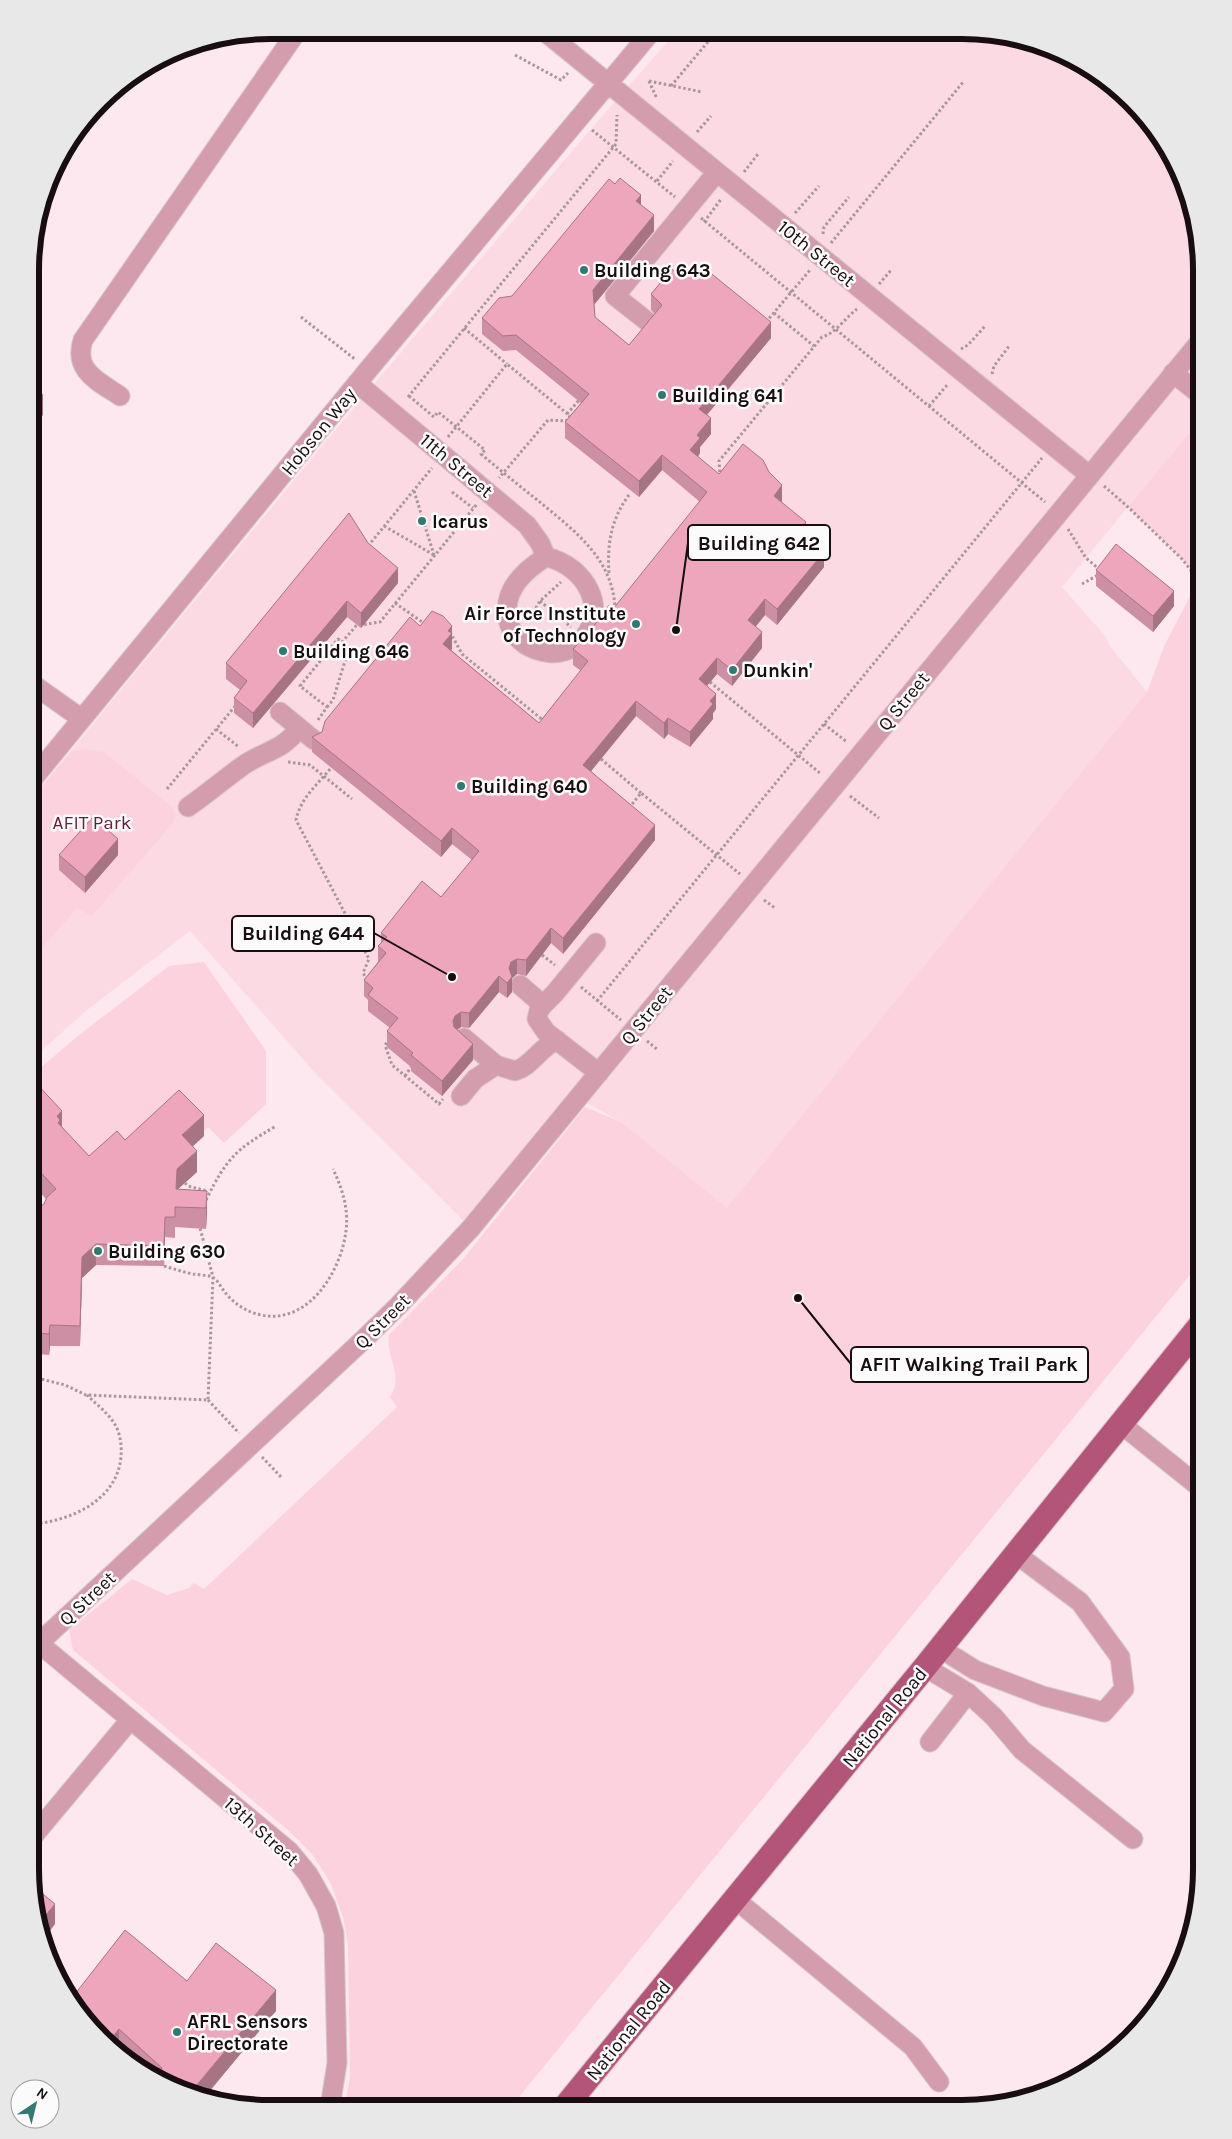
<svg xmlns="http://www.w3.org/2000/svg" width="1232" height="2139" viewBox="0 0 1232 2139" font-family="Karla,sans-serif">
<rect width="100%" height="100%" fill="#fce8ee"/>
<path fill="#fbdae4" d="M677,31L994,32L1054,48L1108,80L1153,124L1184,178L1202,270V417L1062,587L1106,637L1109,645L1147,692L727,1209L621,1122L578,1098L471,1228L318,1076L190,931L87,1010L31,1060V799L347,416L584,137Z"/>
<path fill="#fdd2df" d="M1202,417V1260L510,2108L345,2107L350,2077L348,1945L343,1917L330,1882L312,1854L289,1831L73,1650L69,1630L132,1579L167,1595L189,1588L194,1583L204,1589L397,1407L390,1397C405,1375 385,1358 389,1335L464,1258L585,1107L621,1122L727,1208L1147,692L1165,644L1196,585L1193,573L1182,559L1128,507Z
M85,749L104,752L173,808L175,816L172,824L92,916L77,908L31,960V799L71,752Z
M204,962L266,1051V1104L224,1143L208,1127L201,1134L89,1177L31,1107V1076L79,1035L169,966Z"/>
<g fill="none" stroke-linecap="round" stroke-linejoin="round">
<defs>
<path id="minor" d="M544,31L1089,475
M648,322L615,296L717,172
M1173,373L1202,396
M357,383L527,525L540,543L546,557
M120,396C98,381 73,371 83,340L298,30
M546,557C585,565 612,611 579,643C571,650 562,653 551,653C542,652 534,650 526,645C513,636 507,625 507,610C507,586 528,568 546,557Z
M31,683L82,719
M280,712L314,740
M31,781L368,370L652,31
M188,807C207,794 223,780 241,767C262,751 282,752 299,728
M596,943L555,993L543,1005L539,1010L537,1019L546,1032L599,1073
M520,985L543,1005
M464,1038L496,1065L515,1071C532,1066 540,1047 557,1040
M461,1096L475,1079L496,1065
M1121,1424L1202,1489
M30,1636L289,1851L308,1874L326,1906L334,1933L337,2063L330,2107
M940,1648L975,1670L1043,1696L1104,1712L1124,1689L1120,1657L1080,1602L1016,1554
M30,1653L39,1643L362,1341L398,1306L471,1228L1202,339
M925,1667L968,1693L994,1717L1022,1750L1133,1839
M930,1742L968,1693
M30,1840L130,1720
M735,1899L913,2047L939,2082"/>
<path id="major" d="M564,2108L925,1667L1202,1323"/>
</defs>
<use href="#minor" stroke="#d8c5cb" stroke-width="21"/>
<use href="#major" stroke="#d8c5cb" stroke-width="26"/>
<path stroke="#a7979c" stroke-width="3" stroke-dasharray="2.5 2.5" stroke-linecap="butt" d="M595,40L596,31
M515,55L561,80L568,73
M649,81L657,99
M649,81L702,92
M671,86L717,31
M592,130L675,197
M697,132L711,116
M744,172L758,154
M657,181L673,161
M795,213L819,186
M701,218L1045,502
M704,222L722,198
M823,234L824,227L849,197
M831,243L964,81
M676,276L689,274
M879,284L892,269
M774,313L814,346
M301,317L356,360
M766,322L810,270
M464,328L507,364
M961,349L968,345L985,326
M992,374L994,366L1010,345
M409,396L434,417L438,412L485,450L481,454C501,471 521,487 541,503C576,532 614,560 615,610
M408,397L616,144L617,115
M929,406L948,384
M567,414L580,399
M448,437L507,364L570,416L566,421L548,420L499,478
M720,477L719,461L822,337C835,334 846,317 857,309
M1104,486L1128,507L1182,559L1193,573L1196,585
M414,491L434,555
M452,492L473,508
M384,526L434,555
M1068,529L1086,558L1099,569
M368,546L432,468
M609,573C607,544 611,519 629,495
M1082,584L1098,575
M540,601L571,627
M395,603L425,624
M528,621L540,601L561,582
M450,632L462,654L544,721
M710,682L821,774
M327,707L333,700L349,648L342,642
M318,720L327,707L300,686L338,639L342,642L356,626L380,622L477,504
M824,724L847,742
M216,729L239,747
M601,759L641,793
M288,762L310,765L352,799
M330,769C317,785 300,799 296,820L369,959L363,973L368,981
M167,789L236,705
M850,796L879,818
M629,808L641,793L740,874
M764,900L775,908
M542,955L555,965
M581,987L621,1020
M597,1001L1042,458
M390,1039L385,1045L392,1065L439,1104L443,1099
M647,1041L658,1050
M405,1076L411,1067
M185,1183L188,1186L207,1191
M206,1200C227,1158 235,1150 276,1126
M164,1266C174,1269 183,1272 193,1274C199,1275 207,1275 212,1277C217,1279 221,1287 224,1291C233,1303 246,1312 261,1315C309,1325 341,1271 346,1231C349,1209 342,1188 333,1169
M37,1378L65,1385L86,1395L208,1400L213,1277L200,1228
M208,1400L239,1433
M262,1457L282,1478
M30,1524C70,1522 118,1500 121,1456C122,1445 120,1432 114,1423C107,1412 96,1404 87,1395"/>
<use href="#minor" stroke="#d39dae" stroke-width="19"/>
<use href="#major" stroke="#b35578" stroke-width="24"/>
</g>
<path fill="#cd8fa3" d="M641,205L654,231L594,305L595,317L629,345L655,314L651,310V294L660,283V278L684,279L771,338L707,415L711,434L700,447V453L698,457L719,474L782,501L781,502L806,536L824,567L777,625L765,615L755,627L762,648L732,686L717,674L707,686L716,709L713,713V719L690,747L668,734L664,739L636,716L591,771L655,840L563,954L551,943L526,976L517,974L512,978V992L507,998L499,992L469,1028L461,1027L457,1030L473,1060L442,1096L411,1071V1067L387,1047V1031L390,1028L368,1011V1000L364,996V980L378,962V946L381,943V933L441,897L472,860L452,844L441,857L312,752V737L322,732L420,626H452V649L451,650L539,723L581,671L573,665V649L613,609L700,502L662,470L639,497L565,438V422L581,403L516,350L503,351L482,334V318Z
M368,543L398,583L361,628L347,617L253,728L234,713V698L240,690L226,679V663Z
M1096,570L1174,606L1153,632L1096,586Z
M59,855H118L85,893L59,870Z
M31,1086L62,1127L89,1156L125,1140L204,1136L192,1147L197,1172L178,1189L207,1191V1212L206,1229L175,1227V1238L165,1237L164,1266L96,1265L82,1278L80,1346H50L49,1355L38,1354L37,1385H31V1212L44,1204L46,1199L31,1183Z
M187,1981L276,2011L178,2091L141,2069L119,2049L117,2052L80,2015L75,1994Z"/>
<path fill="#a77484" d="M115,87L49,182L55,163L111,90Z
M641,195V210L636,201Z
M654,215V231L593,306V290Z
M771,322V338L699,424V409Z
M43,395V415L32,431V411Z
M711,418V434L700,447V453L690,466V450L697,435Z
M662,455V470L639,497V481Z
M782,485V501L774,511V496Z
M806,522V538L799,531Z
M824,552V567L777,625V609Z
M398,568V583L361,628V613Z
M1174,591V606L1153,632V616Z
M765,599V615L748,636V620Z
M347,601V617L253,728V713Z
M452,626V649L443,660V644L448,631Z
M762,632V648L732,686V670Z
M717,658V674L699,695V679Z
M716,694V709L713,713V719L690,747V732L710,701Z
M636,701V716L583,781V765Z
M668,718V734L664,739V723Z
M655,825V840L563,954V938Z
M452,828V844L441,857V841Z
M118,839V855L85,893V877Z
M551,928V943L526,976V960Z
M517,959V974L512,978V992L507,998V983L509,968L511,962Z
M499,976V992L469,1028V1013Z
M461,1012V1027L455,1031L453,1036V1021L455,1016Z
M473,1044V1060L442,1096V1081Z
M62,1111V1132L60,1133L57,1116Z
M204,1115V1136L182,1156V1135Z
M197,1151V1172L177,1190L176,1210V1189L177,1169Z
M207,1191V1212L206,1229V1208Z
M165,1217V1237L164,1266V1246Z
M96,1244V1265L82,1278L80,1346V1326L82,1257Z
M50,1325V1346L49,1355V1334Z
M38,1333V1354L37,1385V1364Z
M55,1904V1924L44,1939L40,1922Z
M276,1990V2011L204,2098L191,2094V2092Z
M119,2029V2049L117,2052L108,2043Z"/>
<path fill="#eea6bd" stroke="#a77484" d="M620,178L641,195L636,201L654,215L593,290L595,317L629,345L662,305L651,294L663,280L660,278L668,266L684,279L697,262L771,322L699,409L711,418L697,435L700,438L690,450L719,474L743,444L763,460L769,472L782,485L774,496L806,522L799,531L824,552L777,609L765,599L748,620L762,632L732,670L717,658L699,679L716,694L710,701L713,704L690,732L668,718L664,723L636,701L583,765L655,825L563,938L551,928L526,960L517,959L511,962L509,968L512,977L507,983L499,976L469,1013L461,1012L455,1016L453,1021L454,1027L473,1044L442,1081L411,1055L413,1053L387,1031L398,1018L368,995L373,988L364,980L386,953L378,946L387,937L381,933L422,881L441,897L479,851L452,828L441,841L312,737L322,732L325,721L410,617L420,626L432,611L443,616L452,626L448,631L452,633L443,644L539,723L588,661L573,649L588,634L609,605L613,609L707,492L662,455L639,481L565,422L589,394L516,335L503,336L482,318L499,298L512,296L609,179L615,184Z
M32,387L43,395L32,411Z
M349,513L368,543L398,568L361,613L347,601L253,713L234,698L247,681L226,663Z
M1116,544L1174,591L1153,616L1096,570Z
M93,817L118,839L85,877L59,855Z
M35,1082L62,1111L57,1116L60,1120L58,1123L89,1156L117,1131L125,1140L179,1090L204,1115L182,1135L197,1151L177,1169L176,1189L207,1191L206,1208L175,1207V1217H165L164,1246L96,1244L82,1257L80,1326L50,1325L49,1334L38,1333L37,1364H31V1212L44,1204L47,1197L56,1189L31,1162V1086Z
M33,1886L55,1904L40,1922Z
M125,1930L187,1981L216,1943L276,1990L191,2092L195,2095L178,2091L155,2078L162,2068L119,2029L108,2043L80,2015L60,1981L75,1994Z"/>
<g fill="#317972" stroke="#fbfbfb" stroke-width="2">
<circle cx="584" cy="270" r="5"/>
<circle cx="662" cy="395" r="5"/>
<circle cx="422" cy="521" r="5"/>
<circle cx="636" cy="624" r="5"/>
<circle cx="283" cy="651" r="5"/>
<circle cx="733" cy="670" r="5"/>
<circle cx="461" cy="786" r="5"/>
<circle cx="98" cy="1251" r="5"/>
<circle cx="177" cy="2032" r="5"/>
</g>
<g text-anchor="middle" stroke-width="5" stroke-linejoin="round" paint-order="stroke">
<g font-size="19" fill="#180e11" stroke="#fbfbfb">
<text transform="translate(817 253) rotate(39)" y="7">10th Street</text>
<text transform="translate(318 431) rotate(-51)" y="7">Hobson Way</text>
<text transform="translate(457 465) rotate(40)" y="7">11th Street</text>
<text transform="translate(903 701) rotate(-51)" y="7">Q Street</text>
<text transform="translate(646 1015) rotate(-51)" y="7">Q Street</text>
<text transform="translate(382 1321) rotate(-45)" y="7">Q Street</text>
<text transform="translate(87 1598) rotate(-43)" y="7">Q Street</text>
<text transform="translate(884 1717) rotate(-51)" y="7">National Road</text>
<text transform="translate(262 1831) rotate(42)" y="7">13th Street</text>
<text transform="translate(628 2030) rotate(-51)" y="7">National Road</text>
</g>
<g font-size="19" font-weight="bold" fill="#180e11" stroke="#fbfbfb" text-anchor="start">
<text x="594" y="277">Building 643</text>
<text x="672" y="402">Building 641</text>
<text x="432" y="528">Icarus</text>
<text x="626" y="620" text-anchor="end">Air Force Institute<tspan x="626" dy="22">of Technology</tspan></text>
<text x="293" y="658">Building 646</text>
<text x="743" y="677">Dunkin'</text>
<text x="471" y="793">Building 640</text>
<text x="108" y="1258">Building 630</text>
<text x="187" y="2028">AFRL Sensors<tspan x="187" dy="22">Directorate</tspan></text>
</g>
<g font-size="19" fill="#6a183c" stroke="#fbfbfb">
<text x="92" y="829">AFIT Park</text>
</g>
</g>
<path d="M0 0H1232V2139H0ZM270 39H962A231 231 0 0 1 1193 270V1869A231 231 0 0 1 962 2100H270A231 231 0 0 1 39 1869V270A231 231 0 0 1 270 39Z" fill="#e9e8e8" fill-rule="evenodd"/>
<path fill="none" stroke="#180e11" stroke-width="6" d="M270 39H962A231 231 0 0 1 1193 270V1869A231 231 0 0 1 962 2100H270A231 231 0 0 1 39 1869V270A231 231 0 0 1 270 39Z"/>
<path fill="none" stroke="#180e11" stroke-width="2" d="M676 630L688 543M452 977L374 933M798 1298L851 1364"/>
<g fill="#180e11" stroke="#fbfbfb" stroke-width="2">
<circle cx="676" cy="630" r="5"/>
<circle cx="452" cy="977" r="5"/>
<circle cx="798" cy="1298" r="5"/>
</g>
<g fill="#fbfbfb" stroke="#180e11" stroke-width="2">
<rect x="688" y="525" width="142" height="35" rx="5"/>
<rect x="232" y="916" width="142" height="35" rx="5"/>
<rect x="851" y="1347" width="237" height="35" rx="5"/>
</g>
<g font-size="20" text-anchor="middle" font-weight="bold" fill="#180e11">
<text x="759" y="550">Building 642</text>
<text x="303" y="940">Building 644</text>
<text x="969" y="1371">AFIT Walking Trail Park</text>
</g>
<g transform="translate(35 2104) rotate(35)"><circle r="24" fill="#fbfbfb" stroke="#a09c9d"/>
<path d="M0-4L9 19L0 12L-9 19Z" fill="#317972"/>
<text y="-8" font-size="14" font-weight="bold" text-anchor="middle" fill="#180e11">N</text>
</g>
</svg>
